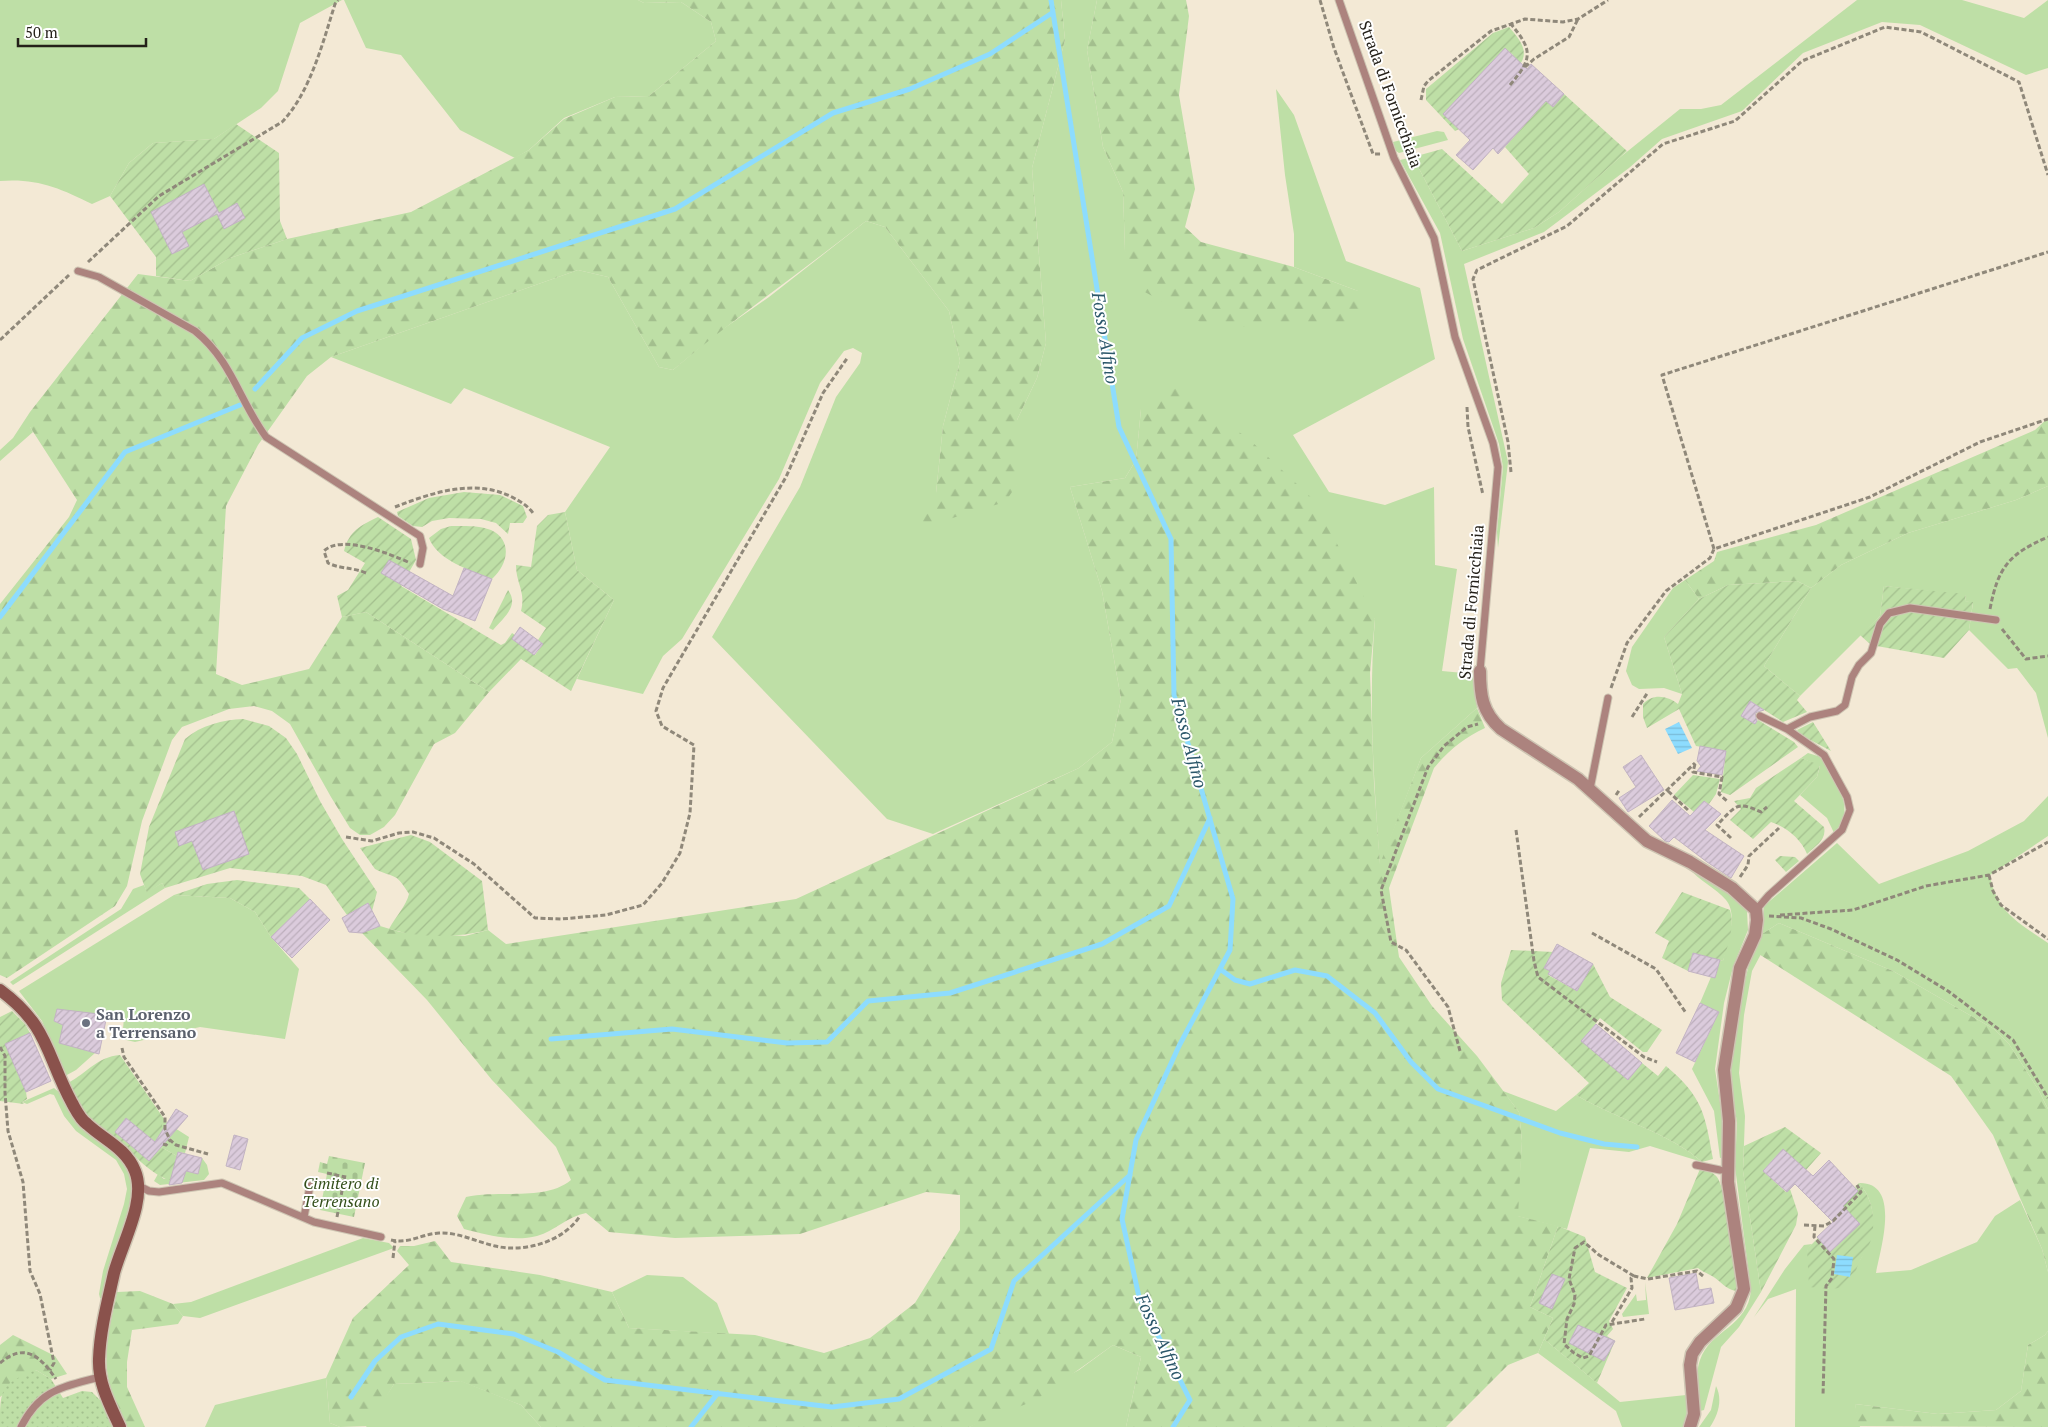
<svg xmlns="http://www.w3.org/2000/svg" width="2048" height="1427" viewBox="0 0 2048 1427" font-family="'PT Serif',serif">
<defs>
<pattern id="forest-firs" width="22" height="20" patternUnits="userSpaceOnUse" patternTransform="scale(1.25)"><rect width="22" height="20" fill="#bedfa6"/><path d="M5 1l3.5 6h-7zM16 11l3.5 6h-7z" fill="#a3bf8e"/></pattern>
<pattern id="cemetery-stones" width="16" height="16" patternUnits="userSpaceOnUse" patternTransform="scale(1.25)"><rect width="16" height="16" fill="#bedfa6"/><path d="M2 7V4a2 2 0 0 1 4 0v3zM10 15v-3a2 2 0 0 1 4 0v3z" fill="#a3bf8e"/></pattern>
<pattern id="park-dots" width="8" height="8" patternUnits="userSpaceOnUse" patternTransform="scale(1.25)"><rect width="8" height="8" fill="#bedfa6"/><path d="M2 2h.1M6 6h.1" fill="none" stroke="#a3bf8e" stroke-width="1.8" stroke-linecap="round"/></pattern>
<pattern id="garden-furrows" width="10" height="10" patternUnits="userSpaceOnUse" patternTransform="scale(1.25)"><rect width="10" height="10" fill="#bedfa6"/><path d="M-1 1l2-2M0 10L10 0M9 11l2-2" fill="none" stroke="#a3bf8e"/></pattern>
<pattern id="water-rules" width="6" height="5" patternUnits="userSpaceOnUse" patternTransform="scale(1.25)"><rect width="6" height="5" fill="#8ddcfe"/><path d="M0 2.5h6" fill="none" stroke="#7abcd9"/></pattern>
<pattern id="building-hatch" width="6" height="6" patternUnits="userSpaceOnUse" patternTransform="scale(1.25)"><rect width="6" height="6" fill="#dbcbdc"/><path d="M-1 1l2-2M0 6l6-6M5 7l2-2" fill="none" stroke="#bcaebc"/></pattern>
</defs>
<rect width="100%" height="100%" fill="#f3e9d5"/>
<path fill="#bedfa6" d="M0,0H342L300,23L278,91L261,108L214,139L153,143L129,163L110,196L92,204C60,188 36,178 0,181Z
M344,0H638L644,3L681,2L711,22L716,41L649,96L615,97L564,118L529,150L515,158L460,130L401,55L366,48Z
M1061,0H1097L1087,50L1103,147L1123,192L1125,251L1358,291L1294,267V234L1285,175L1276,89L1294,115L1346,261L1420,288L1435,359L1293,435L1329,492L1385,505L1434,487L1435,565L1457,569L1442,671L1474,674L1477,708L1421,758L1380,866C1374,784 1368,702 1375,619L1141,409L1136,460L1125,478L1070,487L1102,591L1121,699L1112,742L1079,768L933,834L887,819L712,637L800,487L836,397L860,363L862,353L853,348L844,351L820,383L779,479L682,639L663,656L643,694L577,679L614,600L577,570L565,512L610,447L464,388L451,404L331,357L578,270L608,277L659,367L673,370L713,336L769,297L866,221L885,227L949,311L960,361L943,426L936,493L1017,485V420L1037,378L1046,343L1032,168L1065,40Z
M1857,0H1962L2024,18L2048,0V68L2026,75L1920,25L1882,22L1803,53L1742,111L1662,139L1629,168L1544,232L1464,264L1508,462L1498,548L1497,532L1503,467L1499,444L1463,339L1440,233L1400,160L1413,157L1462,251L1534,228L1559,212L1618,159L1680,109H1701L1721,105Z
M1437,131L1444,132L1448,140L1399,153L1396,151L1393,142Z
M30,412V427L33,432L0,461V450L13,438Z
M2048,486V738L2036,693L2017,668L2008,669L1969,630L1973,603L1965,601L1966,595L1884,586L1880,616L1800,696L1764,666L1811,588L1841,565L1908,533L2016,500Z
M1685,580L1699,599L1664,637L1682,694L1664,688L1639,689L1632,685L1626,671L1632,647L1673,588Z
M1808,753L1821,757C1835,781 1858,808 1834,833L1827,818L1800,795L1817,777L1820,766L1801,758Z
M2048,796V836L1990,875C1996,912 2019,923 2048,943V1109L2038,1089L2009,1044L1994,1029L1893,971L1779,923L1762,934L1764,906L1837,843L1879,884L1968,851L2024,821Z
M1688,867L1730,892L1747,911L1748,930L1733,967L1724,1003L1715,1069L1724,1129V1157L1720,1158L1714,1111L1692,1069L1719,1012L1700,1003L1711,977L1715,978L1720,960L1723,961C1726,944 1739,916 1726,900C1716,888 1699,881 1688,867Z
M162,883L165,888L13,985L10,982L121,909L133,889L144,885L147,892Z
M174,895L230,898L255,912L271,937L299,969L285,1039L200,1027L135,1042L122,1039L124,1018L57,1010L54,1021L63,1025L95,1053L76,1070L65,1076L42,1021L19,991Z
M1754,951L1761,954L1752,971L1744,1015L1739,1073L1745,1116L1743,1171L1761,1292L1739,1327L1721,1347L1704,1410L1700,1411C1698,1404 1700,1398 1699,1391C1698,1381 1696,1370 1700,1360C1710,1330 1748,1327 1751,1290L1735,1167L1737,1123L1730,1075L1738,1012L1748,968Z
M54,1088L60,1093L70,1114L80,1127L120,1158L134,1183L130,1204L109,1271L103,1299L100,1298L99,1294L103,1271L124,1204L127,1189L124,1174L116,1160L76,1131L64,1116L54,1095L50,1094L27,1104L22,1102Z
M1503,1091L1556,1111L1576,1095C1614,1118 1672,1134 1702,1162L1650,1146L1629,1152L1590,1148L1567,1229L1517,1216L1522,1141L1519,1112Z
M162,1116L167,1123L189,1137L185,1153L178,1152L177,1156L161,1147L166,1140L162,1129Z
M202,1158L207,1165L209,1174L204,1180L160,1185L154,1181L158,1174L164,1179L186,1171L198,1174Z
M1859,1183C1902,1182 1880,1250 1876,1273L1911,1270L1977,1242L1995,1216L2020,1200L2042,1249L2048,1272V1331L2045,1335L2028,1345L2021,1391L1996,1410L1938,1414L1855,1404L1860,1427H1795L1796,1289L1768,1299L1754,1317L1785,1269L1804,1245L1812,1244L1807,1250L1823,1288L1828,1289C1837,1281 1852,1273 1858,1263C1875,1239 1880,1207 1859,1183Z
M363,1238L389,1243L394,1248L200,1318L183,1316L173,1304L191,1302Z
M647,1275L683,1277L717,1303L729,1334L629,1328L612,1292Z
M1645,1282L1649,1314L1623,1317L1622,1314L1636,1294L1637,1301L1646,1300Z
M1544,1339L1620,1402L1686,1395L1687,1417L1684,1427H1622L1616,1411L1538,1353Z
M1113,1345L1141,1357L1126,1427H969L1079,1370Z
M326,1378L330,1423L340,1427H205L215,1405Z
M461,1381L521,1405L541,1427H366L394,1384Z
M1716,1386C1723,1400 1718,1415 1710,1427H1699L1711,1410Z"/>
<path fill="url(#forest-firs)" d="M638,0H1061L1065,40L1032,168L1046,343L1037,378L1017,420V485L1005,502L923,527L914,522L936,493L943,426L960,361L949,311L885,227L866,221C802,271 735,318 673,370L659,367L608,277L578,270L331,357L307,376L258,445L226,506L216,674L242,685L309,669L342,617L366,612L489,692L455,733L434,744L395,815L384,827L370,835H360L350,828L331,797L290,724L272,711L254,706L229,709L182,727L172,740L142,821L127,886L115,906L7,978L0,975V604L69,517L77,500L30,427V412L138,274L190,281L230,258L287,239L411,212L529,150L564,119L615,97L649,96L716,41L711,22L681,2L644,3Z
M1097,0H1186L1189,16L1179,95L1195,189L1185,227L1201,242L1294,267L1358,291L1369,311L1359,322L1248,327L1200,322L1143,291L1125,251L1123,192L1103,147L1087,50Z
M1176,386L1250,440L1316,502L1375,619L1370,673L1374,783L1380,864L1421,758L1477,708L1485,728C1464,738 1449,750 1434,768L1389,888L1399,957L1432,1006L1477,1056L1519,1112L1522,1141L1518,1216L1558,1226L1530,1307L1553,1318L1538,1353L1508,1365L1446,1427H1126L1141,1357L1113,1345L1036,1400L969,1427H541L521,1405L460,1381L394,1384L369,1426L340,1427L330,1423L326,1378L353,1318L409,1265L397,1251L400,1246H414L435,1241L451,1262L540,1275L612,1292L629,1328L755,1335L824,1353L870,1338L915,1303L960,1230V1195L926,1192L800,1234L675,1238L609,1232L586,1213C568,1216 555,1231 537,1236C514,1242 487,1235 464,1229L457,1216L466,1197C500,1189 544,1202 571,1180L556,1147L492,1080L427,1000L362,933L380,926L400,932L465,936L488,930L506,944L796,899L1079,768L1112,742L1121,699L1102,591L1070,487L1125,478L1136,460L1141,409Z
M2048,418V486L2016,500L1908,533L1841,565L1811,588L1797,581L1728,585L1699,599L1685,580L1714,561L1717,552L1816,525L2035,430Z
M1779,923L1893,971L1994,1029L2009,1044L2038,1089L2048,1109V1272L2042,1249L1993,1135L1951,1076L1754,951L1762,934Z
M140,1291L173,1304L183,1316L178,1324L132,1330L127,1362V1387L145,1427H125C99,1369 104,1351 117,1292Z
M2048,1331V1427L1858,1426L1855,1404L1938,1414L1996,1410L2021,1391L2028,1345L2045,1335Z
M13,1335L55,1356L67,1374L51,1379L36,1370L0,1397V1345Z"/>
<path fill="url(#cemetery-stones)" d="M329,1156L365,1163L354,1217L320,1210L327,1174L318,1172L320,1162L327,1164Z"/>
<path fill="url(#park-dots)" d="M36,1370L51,1379L63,1398L82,1391L92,1392L101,1401L112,1427H0C0,1389 0,1384 36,1370Z"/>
<path fill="url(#garden-furrows)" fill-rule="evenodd" d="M1509,27C1520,40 1531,52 1518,67L1509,59L1513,55L1505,48L1443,114L1459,129L1455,131L1426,100V89L1493,33Z
M1564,94L1627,151L1559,212L1534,228L1462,251L1413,157L1442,149L1502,204L1529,174L1505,147L1546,101L1553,107Z
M236,124L279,153L280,221L287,239L230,258L190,281L156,276V257L110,196L129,163L153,143L214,139Z
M464,492L500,495L523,506L527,517L523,523H510L508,534L496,523L481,519L449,518L432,521L422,527L413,526L398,516L397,512L429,498Z
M565,512L577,570L614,600L571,691L521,659L489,692L366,612L342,617L337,596L348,590L365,563L344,551C349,531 361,525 378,517L411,539L416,560L401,586L501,645L505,643L512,633L515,635L512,639L535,655L543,644L538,640L546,628L521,611C526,591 516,584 516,565L531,567L537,526L548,515Z
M451,526C464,526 479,525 491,530C514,541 507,566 492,579C471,571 437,560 429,538L441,529Z
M1797,581L1811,588L1764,666L1800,696L1797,700L1807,712L1783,722L1750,701L1741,716L1755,724L1758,720L1794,742L1798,747L1730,795L1721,792L1726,751L1696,746L1679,709L1647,728L1643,717V704C1653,693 1668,696 1678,704L1682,694L1664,637L1699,599L1728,585Z
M1884,586L1966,594L1965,601L1973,602L1969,630L1944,658L1871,645L1860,635L1880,616Z
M508,590C520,606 503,618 493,630L489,628Z
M243,719L269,726L286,738L297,754L320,801L342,839L377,892L372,911L368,903L347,915L326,885L302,876L230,868L165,888L162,883L147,893L140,874L149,827L185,739C201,725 223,720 243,719Z
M1813,722L1831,751L1801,735L1797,730Z
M1801,758L1820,765L1817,777L1794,801L1824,827C1827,840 1815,846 1807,854C1801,839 1786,827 1771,822L1753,839L1730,820L1741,809L1734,801L1750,798L1756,788Z
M1693,775L1720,779L1716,794L1709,804L1704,801L1694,812L1674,795Z
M411,835L430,842L482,881L488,930C458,938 420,938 389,929C396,916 406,906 409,894C395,871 395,879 375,869L360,848Z
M1780,856L1795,857L1799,861L1786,872L1775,860Z
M237,880L299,888L310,899L271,937L255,912L230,898L174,895L207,884Z
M1682,892L1730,910C1735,927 1728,945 1723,961L1693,953L1688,971L1662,958L1669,941L1655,933Z
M1511,950L1553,952L1544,968L1550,971L1548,975L1577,991L1593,964L1610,997L1662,1030L1647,1052H1643L1600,1018L1582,1041L1628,1080L1642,1063L1658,1076L1666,1066C1703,1097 1705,1114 1713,1159L1702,1162C1672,1134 1614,1118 1576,1095L1589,1083L1502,1000L1501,983Z
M12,1011L25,1024L30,1033L5,1044L26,1092L27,1099L22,1102L24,1104L0,1101V1017Z
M120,1055L162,1116V1129L166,1140L161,1147L177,1156L173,1181C151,1176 134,1154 118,1140C106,1130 91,1124 82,1111C76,1103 72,1092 68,1083C87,1073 97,1057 120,1055ZM126,1118L161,1147L149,1161L115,1132Z
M1785,1127L1821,1153L1806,1170L1783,1149L1763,1171L1786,1192L1790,1189L1798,1213L1796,1225L1761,1292L1743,1171L1744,1146Z
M1700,1169C1706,1169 1713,1172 1717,1177C1726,1188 1738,1274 1736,1291C1725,1289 1721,1281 1712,1276C1707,1273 1703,1272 1698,1268L1647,1278L1677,1224Z
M1859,1183C1875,1201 1877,1227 1868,1248C1865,1254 1860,1259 1858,1265C1855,1271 1856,1278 1850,1283C1839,1292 1822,1288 1809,1287L1807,1249L1818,1238L1830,1252L1844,1239L1843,1206L1858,1191L1855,1187Z
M1558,1226L1585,1237L1595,1272L1627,1288L1609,1321L1613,1329L1607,1336L1615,1341L1597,1383L1544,1339L1553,1318L1530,1307Z"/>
<path fill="url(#water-rules)" d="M1679,722L1692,748L1678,754L1665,729Z
M1837,1255L1853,1257L1850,1277L1834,1274Z"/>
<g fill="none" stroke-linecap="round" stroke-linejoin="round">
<path stroke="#8ddcfe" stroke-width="5" d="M1051,0L1119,427L1171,539L1174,695L1233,899L1230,950L1179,1046L1136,1140L1122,1219L1139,1297L1190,1400L1173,1427
M255,389L302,338L357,311L675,209L833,113L910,89L990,54L1052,13
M0,617L125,452L240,405
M1220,969L1235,980L1250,984L1295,970L1327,976L1375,1013L1411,1062L1438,1089L1560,1133L1604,1144L1637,1147
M551,1039L672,1029L787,1043L827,1042L868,1001L950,993L1102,944L1169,906L1210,818
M351,1397L375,1361L401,1337L438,1324L514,1334L558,1352L605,1380L832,1407L899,1399L991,1349L1014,1281L1130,1175
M691,1427L718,1393"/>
</g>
<path fill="url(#building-hatch)" stroke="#c2b3c3" d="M1505,48L1527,69L1531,64L1564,94L1553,107L1546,101L1498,154L1493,148L1473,170L1456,155L1470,140L1443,114Z
M204,184L219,213L237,203L245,218L224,229L217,214L182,232L189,246L172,254L151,212Z
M389,560L453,596L464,568L492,579L475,621L443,609L381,573Z
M520,627L543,644L534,655L512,639Z
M1750,701L1764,710L1755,713L1757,721L1755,724L1741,716Z
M1700,746L1726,751L1722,775L1697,771L1701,766L1697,761Z
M1641,755L1664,790L1628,812L1619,798L1636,787L1623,767Z
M1672,800L1690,816L1704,801L1721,814L1705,830L1744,856L1731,878L1707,862L1674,837L1669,842L1665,841L1649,826Z
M234,811L249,854L203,870L192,841L179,846L175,832Z
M310,899L330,920L292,958L271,937Z
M368,903L380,926L362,933L349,932L342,918Z
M1557,944L1593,964L1577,991L1548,974L1550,971L1544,968Z
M1693,953L1720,960L1715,978L1688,971Z
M1700,1003L1719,1012L1695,1062L1676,1053Z
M57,1009L107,1015L99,1054L59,1043L63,1025L54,1021Z
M1596,1024L1642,1063L1628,1080L1581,1041Z
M30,1033L51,1081L26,1092L5,1044Z
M176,1109L188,1116L149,1161L115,1132L126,1118L155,1142Z
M234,1135L248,1139L240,1170L226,1166Z
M1783,1149L1813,1176L1829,1160L1858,1191L1843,1206L1860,1224L1830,1252L1817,1237L1833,1222L1795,1184L1787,1192L1763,1171Z
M178,1152L202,1158L198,1174L186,1171L182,1183L169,1185Z
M1696,1273L1699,1290L1711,1288L1714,1303L1675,1310L1669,1278Z
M1552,1274L1565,1279L1552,1309L1539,1303Z
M1578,1325L1615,1341L1604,1361L1569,1343Z"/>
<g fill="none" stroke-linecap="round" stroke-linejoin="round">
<defs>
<path id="lane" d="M1339,0L1394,158L1434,238L1455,337L1493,443L1498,467L1480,671
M78,271L99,277L195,331C232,361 239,400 266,437L420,536L423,548L420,564
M1787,729L1810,717L1837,711L1845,705L1852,677L1859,665L1871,653L1880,624L1889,613L1910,608L1996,620
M1590,789L1608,698
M1756,910L1769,895L1842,830L1850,810L1847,797L1824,755L1787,729L1760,716
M1696,1165L1720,1170
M139,1186L149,1191L159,1192L222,1183L314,1222L381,1237
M304,1217L310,1186
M21,1427C40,1389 63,1387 100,1377"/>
<path id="street" d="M1480,671C1480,695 1482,712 1501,729L1578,779L1647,841L1690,862L1732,888L1756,910L1757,920L1755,935L1740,968L1724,1070L1729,1121L1728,1182L1744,1289L1736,1308L1700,1342L1692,1354L1690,1365L1694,1414L1690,1427"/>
<path id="secondary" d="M0,990C49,1026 46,1055 72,1103C76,1110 80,1119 87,1124C104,1140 126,1148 135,1171C147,1200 122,1243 114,1273C108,1300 100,1330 99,1359C98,1383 110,1405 120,1427"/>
</defs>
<use href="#lane" stroke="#cec5b3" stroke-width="9"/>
<use href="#street" stroke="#cec5b3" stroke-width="15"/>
<use href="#secondary" stroke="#cec5b3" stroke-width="15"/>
<path stroke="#8f887a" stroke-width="3" stroke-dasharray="5 2.5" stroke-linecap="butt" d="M1320,0L1334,48L1373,154H1382
M1510,23C1533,50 1533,58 1510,85
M1525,67L1534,59L1569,37L1578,19
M1421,100L1424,86L1428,81L1491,31L1525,19L1563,22L1578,19L1608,0
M88,262L159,196L282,122C310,93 323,42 335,4L338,0
M0,340L69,275
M1467,407L1468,427L1483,495
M1511,472L1508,442L1473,279L1477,270L1567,226L1663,144L1735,121L1802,61L1885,27L1921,32L2019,82L2048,175
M395,507C431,493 474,478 512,497C521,502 527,505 533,513
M1714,549L1662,375L2048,252
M366,573C352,567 340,569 328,563L324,551C341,534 391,554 410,563
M1990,609C1998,567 2009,554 2048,537
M2002,629L2026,659L2048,656
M1611,688L1627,643L1666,591L1710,558L1714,549L1870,497L1980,442L2048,419
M1632,717L1648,692
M1695,764L1693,772L1722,777L1719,794L1727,801
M1668,791L1689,811
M1616,795L1620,789
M1639,817L1695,763
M1516,830L1534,961L1538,977L1644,1057L1657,1062
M346,837L372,841L399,833L413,832L434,838L474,864L535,918L561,919L606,915L643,905L662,883L680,853L690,813L694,745L662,726L656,711L663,688L786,477L823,393L848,357
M1731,838L1717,825C1735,807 1736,800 1761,812L1767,807
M1989,875L1993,891L2001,905L2048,939
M1740,877L1748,865L1749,856L1779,828
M1780,915L1853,910L1926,886L1989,875L2048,842
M1769,916L1801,918L1831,929L1897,960L1948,991L2013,1040L2048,1098
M1592,933L1656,969L1686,1013
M0,1047L5,1056V1093L8,1131L23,1182L30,1271L40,1294L54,1363L50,1370
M122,1048L124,1057L165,1117V1129L170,1140L176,1145L208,1154
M1460,1051L1448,1007L1406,950L1391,942L1381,890L1428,767L1444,746L1467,727L1478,724
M163,1144L166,1145L170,1140
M327,1173L345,1177
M337,1217L345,1175
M1804,1225L1824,1226L1833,1221L1861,1192L1857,1185
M1815,1226L1814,1237L1834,1259L1832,1278L1826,1286L1823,1396
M391,1240C411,1244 421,1234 439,1233C458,1232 477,1242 495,1246C524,1253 563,1242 580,1216
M393,1258L395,1241
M1634,1276L1599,1255L1584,1242L1575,1248L1569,1279L1575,1295L1574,1304L1567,1319L1564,1344L1574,1353L1583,1358L1589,1356L1606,1325L1645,1319
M1612,1322L1632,1288L1631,1278L1634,1276L1648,1279L1697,1271L1703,1276
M0,1363C25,1342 40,1356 56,1379"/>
<use href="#lane" stroke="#ac837e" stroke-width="7"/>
<use href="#street" stroke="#ac837e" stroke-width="12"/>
<use href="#secondary" stroke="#8a524c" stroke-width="12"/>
</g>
<circle fill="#6b7280" stroke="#fff" stroke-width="2" cx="86" cy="1023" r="5"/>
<g text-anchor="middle" stroke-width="4" stroke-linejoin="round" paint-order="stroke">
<g font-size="16" fill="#242019" stroke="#fff">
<text transform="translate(1391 94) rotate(70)" y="6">Strada di Fornicchiaia</text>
<text transform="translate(1471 602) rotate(-85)" y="6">Strada di Fornicchiaia</text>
</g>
<g font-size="16" font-weight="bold" fill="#5b616d" stroke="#fff" text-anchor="start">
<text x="96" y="1020">San Lorenzo<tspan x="96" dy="18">a Terrensano</tspan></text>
</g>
<g font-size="16" font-style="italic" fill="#324e19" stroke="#fff">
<text x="341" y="1189">Cimitero di<tspan x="341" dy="18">Terrensano</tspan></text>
</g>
<g font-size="18" font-style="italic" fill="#2b576a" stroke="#fff">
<text transform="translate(1105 338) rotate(81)" y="6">Fosso Alfino</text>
<text transform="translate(1189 743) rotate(75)" y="6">Fosso Alfino</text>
<text transform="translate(1160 1337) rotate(65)" y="6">Fosso Alfino</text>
</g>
</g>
<path d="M18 38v8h128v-8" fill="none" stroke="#242019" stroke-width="2.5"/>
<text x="25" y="38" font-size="15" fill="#242019" stroke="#ffffff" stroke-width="4" paint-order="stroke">50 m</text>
</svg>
